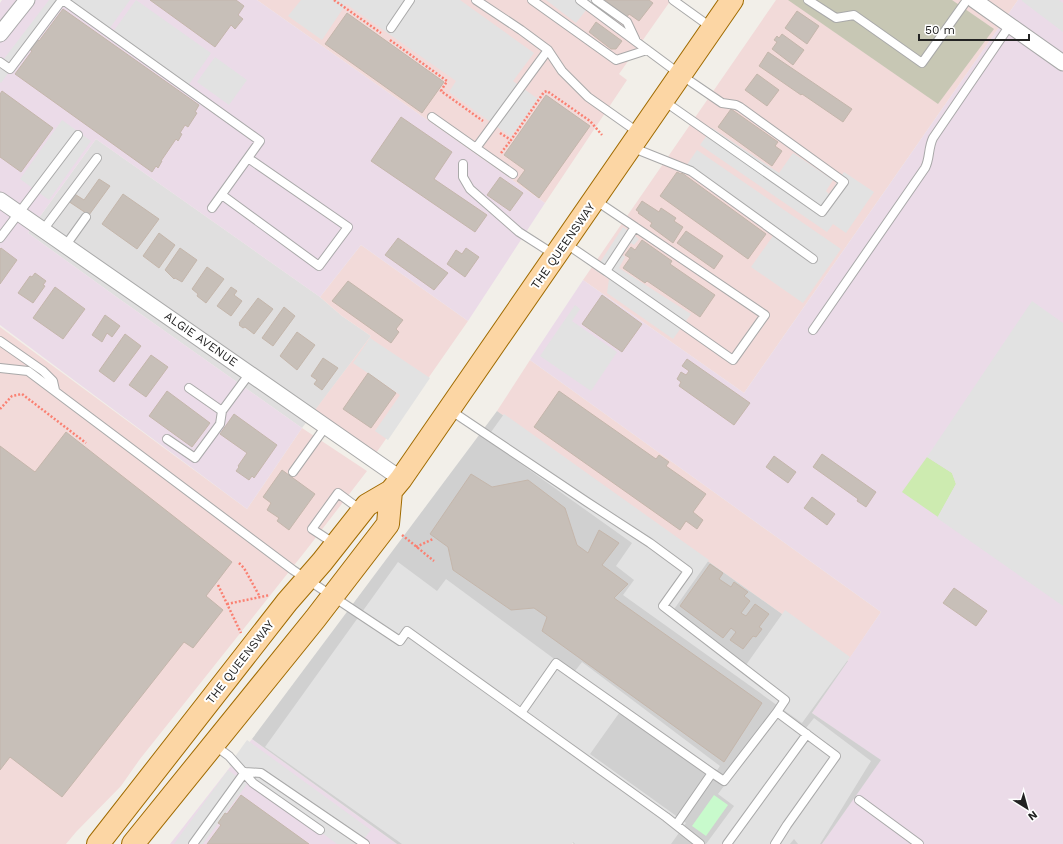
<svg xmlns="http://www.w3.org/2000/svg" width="1063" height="844" viewBox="0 0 1063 844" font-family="'Work Sans',sans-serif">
<rect width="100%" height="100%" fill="#f2efe9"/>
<path fill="#e0dfdf" d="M96,139L320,297L342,316L371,336L302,428L118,298L28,233Z"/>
<path fill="#f2dad9" d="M257,0H671L619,74L627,80L545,203Z
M776,0H1018L744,393L583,280Z
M361,245L468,321L374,456L312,414L371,336L342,316L320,297Z
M0,327L247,509L302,428L367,471L307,549L140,759L121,786L76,832L66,844H0Z
M530,360L881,612L848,661L497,411Z"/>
<path fill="#ebdbe8" d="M2,0H257L545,203L468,321L361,245L320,297L96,139L28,233L118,298L302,428L247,509L0,325V3Z
M1018,0H1063V844H822L880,760L812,713L881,612L530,360L583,280L744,393Z
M252,739L397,844H170Z"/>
<path fill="#d0d0d0" d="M497,411L848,661L812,713L881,760L822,844H574L570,841L567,844H397L252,739Z"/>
<path fill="#c7c7b4" d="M788,0H952L994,29L938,104Z"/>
<path fill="#cdebb0" d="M927,457L952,473L956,484L938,517L902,492Z"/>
<path fill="#c8facc" d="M714,795L728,805L706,836L692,826Z"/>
<path fill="#e2e2e2" d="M49,0H130L107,32L61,1L1,83L0,82V64Z
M136,0L211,53L185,90L110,36Z
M301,0H460L534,53L513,81L538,99L511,137L449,92L456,81L346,4L322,40L288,16Z
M546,0H592L593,1L576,23Z
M1022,0H1059L1063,3V32L1022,1Z
M215,57L247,80L229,105L197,82Z
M62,120L91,141L49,200L20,179Z
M712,128L779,173L793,153L833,180L826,191L829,194L844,172L874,192L846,233L833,224L827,232L700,145Z
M697,150L841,249L803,303L751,267L775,233L684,169Z
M623,227L639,239L634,245L631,243L622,255L625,257L619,268L691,314L673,339L607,293L609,279L595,270Z
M1032,301L1063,323V606L937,518L956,484L952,473L927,457Z
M575,305L580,309L572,321L617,352L591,391L540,356Z
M370,338L430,378L388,440L375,431L400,395L353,363Z
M504,414L709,560L672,612L746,665L785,610L850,657L802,723L623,595L634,580L616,566L632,543L486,439Z
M398,562L437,591L446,579L622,709L590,754L686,823L671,844H575L573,842L572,844H402L265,747Z
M582,662L720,766L714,775L575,671Z
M777,715L802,733L814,718L871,761L820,844H798L794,839L790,844H706L734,806L718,794Z
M247,740L371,830L360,844H337L229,765Z
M228,770L247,784L203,844H174Z"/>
<path fill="#c7bfb8" stroke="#c4b6ab" d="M150,0H236L244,6L238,15L243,19L235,29L231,25L215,47Z
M605,0H649L653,3L639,21L629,14L627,17Z
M63,9L199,105L195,112L197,113L188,127L185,125L180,133L182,134L178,141L176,139L161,161H162L158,168L156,166L152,172L15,74L32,51L29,49L36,39L39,41Z
M797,11L819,26L807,44L785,28Z
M347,13L444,82L422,113L325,44Z
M596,22L622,41L616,49H611L589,32Z
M782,34L804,50L793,65L772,49L777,42L774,40L777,36L779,38Z
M768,52L852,109L843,122L802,94L801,95L759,66Z
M757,74L779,90L767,106L745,90Z
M2,91L53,128L21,172L0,157V94Z
M546,95L590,126L539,198L517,181L525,170L504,155Z
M731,109L778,142L775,146L782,151L772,166L718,127Z
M401,117L452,152L434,179L487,215L475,232L371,161Z
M677,172L681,174L682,173L766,234L748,259L660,196Z
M500,177L523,193L510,211L487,195Z
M99,179L110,186L89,215L68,201L73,193L84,200Z
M123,194L159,219L137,249L102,224Z
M642,201L659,212L661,208L676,218L674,221L683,227L673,243L650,226L652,223L638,213L639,212L636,210Z
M686,231L723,256L714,269L677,243Z
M159,233L175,245L159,268L143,256Z
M398,238L448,273L434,290L385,255Z
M642,240L672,261L670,264L715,295L700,317L647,281L645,283L623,268L630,258L625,255L631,247L635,250Z
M1,248L17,260L0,284V249Z
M180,248L197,260L182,282L175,278L174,279L165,270Z
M466,248L479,257L465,277L447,264L456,250L462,254Z
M207,267L224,279L206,303L197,296L198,294L192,289Z
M35,273L46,281L43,285L45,286L33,303L18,293L30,276L32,277Z
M348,281L403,320L396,329L399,332L391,343L332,301Z
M55,287L85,309L63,339L33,318Z
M231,287L237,291L234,295L242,301L231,316L217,306Z
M602,295L642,324L622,352L582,324Z
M258,298L273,309L254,334L245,327L243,328L239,325L240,324L239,323Z
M284,307L295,316L273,346L262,338Z
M105,315L120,326L112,337L107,333L102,342L92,335Z
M297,332L315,345L297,370L280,356Z
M125,334L141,346L114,382L99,371Z
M151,355L168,367L146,397L129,385Z
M323,358L338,368L322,390L314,384L317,380L311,376Z
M687,359L750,403L734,425L679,386L681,382L677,379L681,372L686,375L689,371L682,366Z
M368,373L396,393L371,428L343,409Z
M167,391L210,423L192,447L149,416Z
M559,391L656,459L659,455L669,462L666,466L706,494L693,512L703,520L697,529L686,521L680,530L534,427Z
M234,414L277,445L254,478L252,476L249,480L236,471L239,467L238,466L247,453L220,434Z
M66,432L232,562L206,596L223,610L193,648L184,642L62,797L10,757L0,770V446L35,472Z
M822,454L876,492L866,507L857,501L858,499L813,467Z
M774,456L796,472L788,483L766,467Z
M282,470L315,494L289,530L277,521L279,518L267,510L271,503L263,497Z
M471,474L492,487L528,480L565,508L577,545L588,553L599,530L619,543L602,565L628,584L614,598L762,703L724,762L542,631L547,617L534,608L511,610L453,570L448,547L430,534Z
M812,497L835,514L827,525L804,508Z
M710,564L723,573L719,579L731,587L734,582L748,592L744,596L750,601L741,613L746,616L755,604L769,614L759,627L762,629L756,637L753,636L743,649L730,640L736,632L731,628L723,638L680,606Z
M954,588L987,611L976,626L943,603Z
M241,795L309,844H207L221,825L218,823L225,813L227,814Z"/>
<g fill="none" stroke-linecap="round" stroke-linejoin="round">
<defs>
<path id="service" d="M63,0L260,141L212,208
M476,0L521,30L548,50L562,71L588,97L639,133
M532,0L616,60L647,50
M580,0L681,75L722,103L736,105L740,107L844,182L822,212L664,101
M596,0L627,22L635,39
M673,0L712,28
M808,0L836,18L854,15L922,63L967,0
M391,28L410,0
M0,62L10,69L62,0
M432,117L476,148
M631,147L691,171L813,259
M463,164V177L470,189L519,232L555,255
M513,174L476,148L548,50
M222,195L319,266L348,227L248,158
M595,200L765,315L733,360L606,271L635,227
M43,230L97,158
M0,238L78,135
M565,243L606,271
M66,245L86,217
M813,330L925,168C930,159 928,148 933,138L1010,25
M0,341L43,371L53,381L55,390
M0,368L28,371L293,570L400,641L407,631L666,817L700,844
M189,388L222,411
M450,410L587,502L650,543L688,571L663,606L785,700L777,712L836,756L787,825L775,844
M167,439L195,458L220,424L222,411L250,373
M293,472L326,426
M335,544L312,529L338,493L362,511
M521,713L556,663L712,773L676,825
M214,745L229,756L253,783L320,830
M245,772L261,773L365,844
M712,773L724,781L777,712
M859,800L919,844
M193,844L245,772
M727,844L807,734"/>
<path id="minor" d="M974,0L1063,63
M0,34L27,0
M0,200L401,479"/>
<path id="primary" d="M98,844L287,602L322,562L367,505L391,491L401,479L732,0
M133,844L315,619L388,524L391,491"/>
</defs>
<use href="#service" stroke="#a9a9a9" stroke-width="10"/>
<use href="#minor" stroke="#a9a9a9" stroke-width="17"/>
<use href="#primary" stroke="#a06b00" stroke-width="24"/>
<path stroke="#fa8072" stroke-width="2.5" stroke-dasharray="2 2" stroke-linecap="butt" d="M334,0L381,33
M390,40L447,81L441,91L483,121
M500,133L511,140L544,92L547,91L590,121L602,135
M501,153L511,140
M0,409L12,396L22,394L86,443
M402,535L434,561
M416,547L433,539
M239,563L244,568L260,597
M218,585L241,633
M227,604L270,595"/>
<use href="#service" stroke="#fff" stroke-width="8"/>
<use href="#minor" stroke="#fff" stroke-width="15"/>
<use href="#primary" stroke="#fcd6a4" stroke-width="22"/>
</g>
<g text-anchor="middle" stroke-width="4" stroke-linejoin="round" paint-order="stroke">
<g font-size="12" fill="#222" stroke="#fff">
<text transform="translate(563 246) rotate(-55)" y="4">THE QUEENSWAY</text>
<text transform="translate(201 339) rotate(35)" y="4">ALGIE AVENUE</text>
<text transform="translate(240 662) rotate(-52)" y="4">THE QUEENSWAY</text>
</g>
</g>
<g transform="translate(1027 808) rotate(143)" stroke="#ffffff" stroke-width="3" paint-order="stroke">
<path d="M0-3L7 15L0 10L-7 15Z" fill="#222222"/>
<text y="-6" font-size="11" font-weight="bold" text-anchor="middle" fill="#222222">N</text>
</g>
<path d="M919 34v6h110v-6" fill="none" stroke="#222222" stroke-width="2"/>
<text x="925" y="34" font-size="12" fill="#222222" stroke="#ffffff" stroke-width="3" paint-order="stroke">50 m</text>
</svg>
